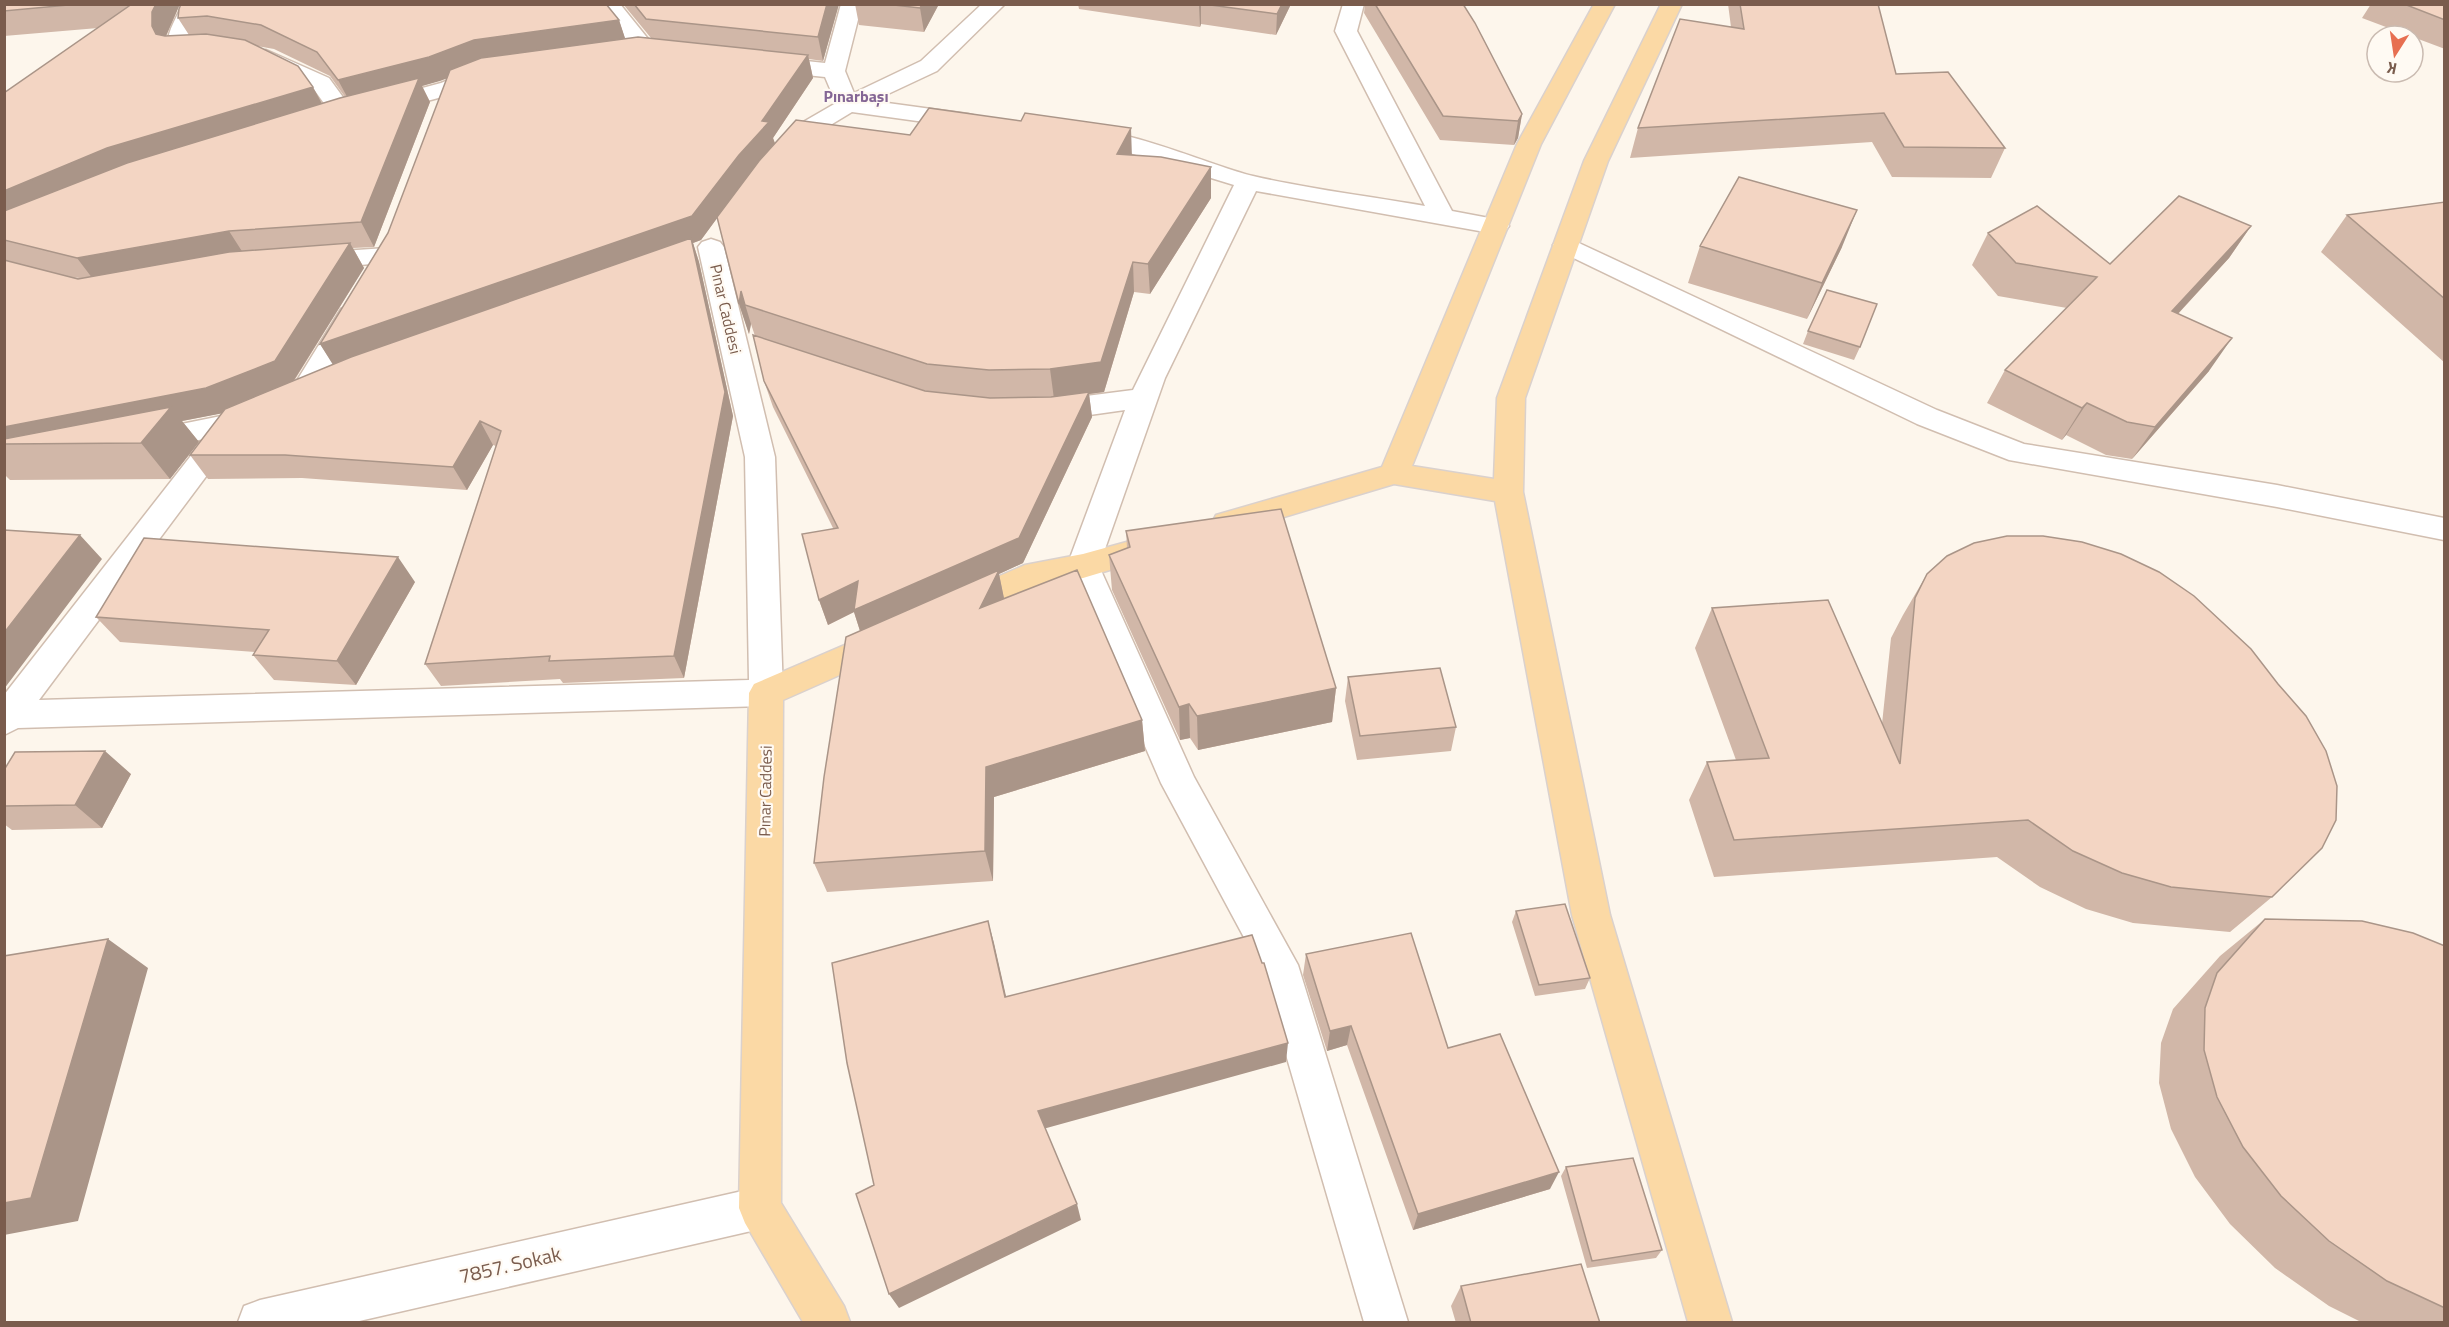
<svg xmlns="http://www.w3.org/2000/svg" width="2449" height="1327" viewBox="0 0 2449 1327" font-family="'Titillium Web',sans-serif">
<rect width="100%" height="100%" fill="#fdf6ec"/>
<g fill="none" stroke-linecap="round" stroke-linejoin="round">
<defs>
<path id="minor" d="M183,4H204L191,32L190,44H217L220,49L217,54L179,58L171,56C161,40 176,19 183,4Z
M598,4H620L653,45L683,49L686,54L683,59L675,61L638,56Z
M841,4H862L845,71L854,93L921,61L982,4H1005L937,71L873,101L968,114L976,116L980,121L976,126L968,128L852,112L814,135L793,158L785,160L777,158L773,153L798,125L836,103L825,77L768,71L760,69L757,64L760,59L768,57L825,63Z
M1343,4H1364L1357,31L1452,211L1505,221L1509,226L1505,231L1496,234L1256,191L1165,378L1099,566L1194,777L1298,965L1408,1322H1364L1261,969L1161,783L1067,566L1125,410L1047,421L1037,418L1033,411L1037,404L1047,401L1133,390L1234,185L1110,147L1080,142L1076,137L1080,132C1116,123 1211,166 1253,176C1309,189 1368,196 1425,206L1335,31Z
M266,50L329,78L356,115L352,120L344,122L336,120L313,88L258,62L255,57L258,52Z
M484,66L492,68L495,73L492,78L457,93L382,113L374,111L371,106L374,101L441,83Z
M1566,237L1937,410L2024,444L2277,485L2444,518V540L2277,507L2009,460L1917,424L1557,250L1553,245L1557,240Z
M711,239L720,242L724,247L775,457L783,693L778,702L766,706L18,728L4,735V695L204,439L147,450L137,447L133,440L137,433L226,415L254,405L264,408L268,415L264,422L240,431L39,700L749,680L745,457L698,247L702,242Z
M386,248L395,250L399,256L395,262L313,269L304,267L300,261L304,255L313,253Z
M350,306L359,309L363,315L316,395L312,402L302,404L292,402L288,395L341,309Z
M760,1187L775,1193L781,1208L775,1223L760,1229L355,1322H238L244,1306L260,1300Z"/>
<path id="major" d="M1594,4H1615L1541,144L1412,466L1494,479L1497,398L1584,161L1661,4H1682L1608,161L1525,398L1523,492L1610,915L1732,1322H1688L1572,915L1495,501L1394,484L1227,534L1216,531L1212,523L1216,515L1382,467L1517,144Z
M1152,535L1163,538L1167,546L1163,554L1083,578L1041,584L962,618L951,615L946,606L951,597L1025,565L1083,554Z
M882,629L894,633L898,642L894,651L783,700L781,1203L844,1306L850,1322H803L745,1223L739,1208L749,693L754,684Z"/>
</defs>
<use href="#minor" stroke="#d1beb0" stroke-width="3"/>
<use href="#major" stroke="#dad1cd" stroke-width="3"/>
<use href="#minor" fill="#fff" fill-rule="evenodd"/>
<use href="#major" fill="#fbd9a5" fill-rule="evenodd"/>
</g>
<path fill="#d1b7a8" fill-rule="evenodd" d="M4,4H180L166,36L189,35L178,18L179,9L619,20L625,39L651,38L623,4H839L823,61L809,59L813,78L773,138L775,144L910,135L1132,155L1211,198L1150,294L1134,292L1104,392L1089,394L1092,417L1023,563L999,574L1004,599L1142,720L1145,751L994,797L993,881L827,892L814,863L860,631L854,612L828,625L819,600L833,528L773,407L764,381L755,336L751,324L749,334L739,304L717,218L701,240L693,243L699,262L733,416L684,678L563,683L560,679L441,686L425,664L496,446L493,445L467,490L302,478L208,479L190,455L222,413L182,421L199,442L170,479L10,480L4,474V260L79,278L4,260V93L98,28L4,36ZM257,46L274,49L330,76L345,97L322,103ZM447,78L388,233L320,344L333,364L294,381L364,268L353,248L374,247L430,102L422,86Z
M855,4H939L924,32L859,25Z
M1078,4H1291L1276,35L1201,24L1200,27L1079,9Z
M1365,4H1463L1522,114L1518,138L1514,145L1440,140L1364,13Z
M1728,4H1878L1896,74L2005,148L1991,178L1892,177L1872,142L1630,158L1638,128L1731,27Z
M2371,4H2445V49L2413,37V36H2410L2362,18Z
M2445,202V363L2321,252L2347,215Z
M2251,226L2229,258L2178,314L2209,371L2132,459L2106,455L2066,435L2062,440L1987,403L2005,370L2067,308L1998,296L1972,265L1988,233L2110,264Z
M1700,246L1842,247L1807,319L1688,283Z
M1808,331L1860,347L1854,360L1803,344Z
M1126,531L1336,688L1332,722L1198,750L1190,738L1180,740L1112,590L1109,555L1127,548Z
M1927,574L2272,897L2230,932L2133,923L2086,909L2040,887L1997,857L1714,877L1689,800L1707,762L1736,760L1695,648L1712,608L1882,724L1891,638L1903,615Z
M415,582L356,685L274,680L253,655L255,652L120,642L96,617Z
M1348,677L1456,727L1451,751L1357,760L1345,701Z
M4,770L131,774L102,828L12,830L4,824Z
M1516,911L1590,978L1585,989L1535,996L1512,922Z
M2265,919L2445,946V1323H2363L2329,1306L2275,1268L2230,1224L2195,1177L2171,1129L2159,1083L2161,1043L2173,1009L2220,956Z
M1306,954L1448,1048L1550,1189L1413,1230L1347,1045L1327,1051L1303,975Z
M1566,1167L1662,1250L1656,1258L1587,1268L1561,1176Z
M1461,1286L1600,1323H1456L1451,1306Z"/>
<path fill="#aa9588" d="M156,4H180L166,36L170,58L152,26V12Z
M827,4H839L823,61L818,37Z
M922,4H939L924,32L920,8Z
M1201,4V24L1200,27L1199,6Z
M1282,4H1291L1276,35L1277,14Z
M619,20L627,44L485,64L440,81L422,86L430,102L374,247L361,222L351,104L338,80L474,40Z
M808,55L813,78L773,138L776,146L746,179L701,240L693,243L699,262L733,416L684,678L674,656L725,392L335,368L320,344L762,121Z
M313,87L326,111L4,223V191L107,148Z
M1522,114L1518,138L1514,145L1518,121Z
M1131,128L1132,158L1117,154Z
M1211,167V198L1150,294L1148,264Z
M1857,210L1842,247L1807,319L1822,283Z
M2251,226L2229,258L2150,344L2172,311Z
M229,231L245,256L96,283L77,258Z
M350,243L364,268L291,385L224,413L182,421L199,442L170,479L141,443L4,444V427Z
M1133,262L1134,292L1104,392L1089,394L1092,417L1023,563L999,574L1005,603L861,634L854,612L828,625L819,600L1054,399L1050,369Z
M741,291L751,324L749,334L739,304Z
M2232,338L2209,371L2132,459L2155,427Z
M2087,403L2066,435L2062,440L2082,408Z
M480,421L493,445L467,490L453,467Z
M80,535L102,559L4,689V633Z
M398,557L415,582L356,685L337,661Z
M1336,688L1332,722L1198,750L1197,716Z
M1189,704L1190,738L1180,740L1179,707Z
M1142,720L1145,751L994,797L993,881L985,851L986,767Z
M105,751L131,774L102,828L75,805Z
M988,921L994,943L1011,1018L1005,997Z
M108,939L148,968L78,1221L4,1235V1203Z
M1351,1026L1347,1045L1327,1051L1330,1031Z
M1288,1043L1286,1062L1043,1129L1038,1111Z
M1559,1172L1550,1189L1413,1230L1418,1214Z
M1077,1204L1081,1220L899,1308L889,1294Z"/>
<path fill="#f3d5c3" stroke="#aa9588" stroke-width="1.5" d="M4,4H79L4,11Z
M132,4H156L152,12V26L156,34L165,36L206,34L245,40L298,66L313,87L107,148L4,191V93Z
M181,4H606L619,20L474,40L429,57L338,80L317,52L261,25L207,16L178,18L179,9Z
M634,4H827L818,37L646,19Z
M885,4H922L920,8Z
M1203,4H1282L1277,14Z
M1375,4H1463L1475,23L1522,114L1518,121L1443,116Z
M1740,4H1878L1896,74L1948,72L2005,148L1904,147L1884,113L1638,128L1680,19L1744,29Z
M2404,4H2441L2445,6V20Z
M638,37L808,55L762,121L769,122L739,155L692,216L320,344L388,233L450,70L481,58Z
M419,78L361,222L229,231L77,258L4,240V211L127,163L340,98Z
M929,108L1021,121L1025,113L1131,128L1117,154L1161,157L1211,167L1148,264L1133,262L1101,362L1050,369L989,370L927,364L745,305L741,291L739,304L717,217L759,161L796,120L910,135Z
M1739,177L1857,210L1822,283L1700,246Z
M2179,196L2251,226L2172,311L2232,338L2155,427L2127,422L2087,403L2082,408L2005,370L2097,277L2016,263L1988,233L2037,206L2110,264Z
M2445,202V299L2347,215Z
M691,238L725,392L674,656L549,661L550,656L425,664L501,431L480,421L453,467L285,455H190L225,409L351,357Z
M350,243L275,361L206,388L4,427V260L78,279L229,252Z
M1827,290L1877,304L1860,347L1808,331Z
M753,335L925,391L990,398L1051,397L1089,392L1019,538L854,610L858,581L819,600L802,534L838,528L764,381Z
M171,407L141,443L4,444V439Z
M1281,509L1336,688L1197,716L1189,704L1179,707L1109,555L1130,547L1126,531Z
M4,530L80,535L4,633Z
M2007,536H2043L2082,542L2121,554L2159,572L2194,596L2251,649L2278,684L2306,716L2326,751L2337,786L2336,820L2322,848L2272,897L2171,887L2122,873L2073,851L2028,820L1734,840L1707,762L1769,758L1712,608L1828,600L1900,764L1915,598L1927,574L1947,556L1974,543Z
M144,538L398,557L337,661L253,655L269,630L96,617Z
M999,570L980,608L1077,570L1142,720L986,767L985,851L814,863L824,777L846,637Z
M1440,668L1456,727L1360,736L1348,677Z
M105,751L75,805L4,806V770L15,752Z
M1565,904L1590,978L1539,985L1516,911Z
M2265,919L2362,921L2413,933L2445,946V1308L2387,1281L2329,1241L2281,1196L2243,1147L2217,1097L2204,1050L2205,1008L2217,973Z
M988,921L1005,997L1252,935L1262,963H1264L1288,1043L1038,1111L1077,1204L889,1294L856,1194L874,1185L847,1063L832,963Z
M1411,933L1448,1048L1500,1034L1559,1172L1418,1214L1351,1026L1330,1031L1306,954Z
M108,939L31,1198L4,1203V956Z
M1633,1158L1662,1250L1592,1261L1566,1167Z
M1581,1264L1600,1323H1471L1461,1286Z"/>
<g text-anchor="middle" stroke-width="4.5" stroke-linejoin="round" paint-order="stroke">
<g font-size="16" font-weight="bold" fill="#846695" stroke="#fffaf3">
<text x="856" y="102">Pınarbaşı</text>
</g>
<g font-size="16" fill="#7a5c4d" stroke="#fffaf3">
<text transform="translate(726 309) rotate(77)" y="6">Pınar Caddesi</text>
<text transform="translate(765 791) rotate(-89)" y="6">Pınar Caddesi</text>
</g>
<g font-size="20" fill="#7a5c4d" stroke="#fffaf3">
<text transform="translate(510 1265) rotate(-13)" y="7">7857. Sokak</text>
</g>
</g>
<rect width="2449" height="1327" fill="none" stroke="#7a5c4d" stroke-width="12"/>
<g transform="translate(2395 54) rotate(192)"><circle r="28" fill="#fffaf3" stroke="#cabbb1" stroke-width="1.5"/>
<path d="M0-4.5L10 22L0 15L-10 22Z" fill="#e76f51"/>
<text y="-9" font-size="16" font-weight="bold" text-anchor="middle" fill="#7a5c4d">K</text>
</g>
</svg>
